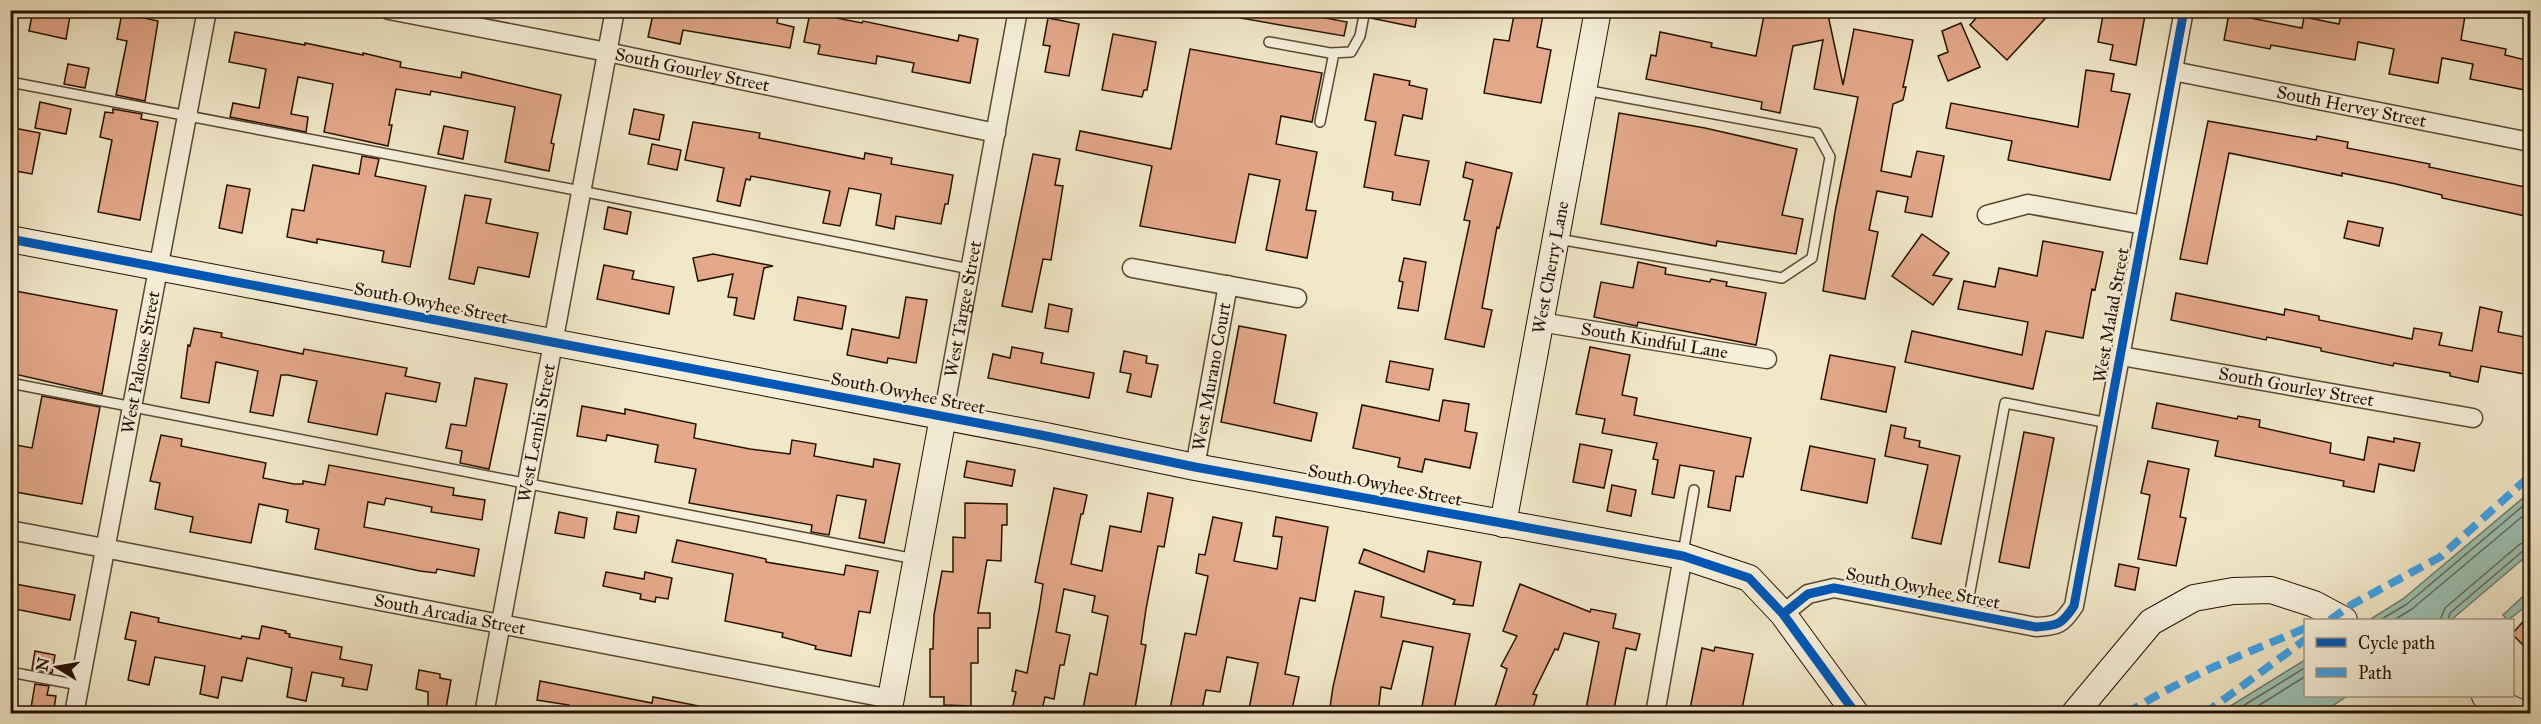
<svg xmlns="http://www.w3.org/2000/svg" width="2541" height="724" viewBox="0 0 2541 724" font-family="'IM FELL Great Primer',serif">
<rect width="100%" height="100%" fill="#f1e8c8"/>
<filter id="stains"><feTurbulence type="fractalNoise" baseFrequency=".00333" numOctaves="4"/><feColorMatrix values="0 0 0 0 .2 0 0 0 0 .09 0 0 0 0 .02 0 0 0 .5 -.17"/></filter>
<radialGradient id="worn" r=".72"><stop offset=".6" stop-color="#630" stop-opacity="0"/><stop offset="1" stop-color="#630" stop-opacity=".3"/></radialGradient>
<path fill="#9bc0b1" stroke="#6d7a6a" stroke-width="1.5" d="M2530,492V553L2451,620H2369L2403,599Z
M2530,590V607H2525L2508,620L2503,615Z
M2305,660L2306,696H2347L2322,713H2219Z"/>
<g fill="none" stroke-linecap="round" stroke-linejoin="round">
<path stroke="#616858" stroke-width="1.5" d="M2380,620L2407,604L2530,500
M2394,620L2412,609L2530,510
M2440,620L2445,608L2520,544L2530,541
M2448,620L2450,613L2524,550L2530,549
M2230,714L2306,667
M2245,714L2306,676"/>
</g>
<path fill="#e3a88a" stroke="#271100" stroke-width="1.5" d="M33,10H71L66,39L29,31Z
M654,10H779L777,23L794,27L790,48L683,30L680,44L648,37Z
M1241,10H1300L1299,13L1347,22L1344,36L1240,18Z
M1372,10H1418L1415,27L1370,18Z
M1515,10H1544L1537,47L1551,50L1541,103L1484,93L1494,39L1509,41Z
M1765,10L1802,13L1827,10L1843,85L1854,29L1913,40L1903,87H1906L1903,100L1893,104L1881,171L1911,177L1917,151L1944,156L1932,217L1905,212L1908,197L1877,191L1869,230L1878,232L1865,299L1823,291L1835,212L1858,97L1814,89L1823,40L1793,46L1780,113L1761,109L1762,102L1646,79L1651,55L1656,56L1660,32L1712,43L1711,47L1756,56Z
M1983,10H2053L2007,60L1970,25Z
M2104,10H2146L2136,65L2110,60L2113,45L2098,42Z
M2342,10H2466L2461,40L2506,49L2505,55L2530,61V91L2470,79L2473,64L2442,58L2438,83L2389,74L2394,49L2358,42L2355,60L2271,45L2270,49L2224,40L2229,14L2302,28L2304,17L2339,24Z
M122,13L158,21L145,101L116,95L127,41L117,39Z
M810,13L862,23L863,21L958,41L959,35L978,39L970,83L912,72L914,63L877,56L876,64L818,54L820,45L804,42Z
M1048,18L1079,24L1069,76L1045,72L1050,46L1043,45Z
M1961,23L1980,67L1948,81L1938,56L1948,52L1942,31Z
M235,32L305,45V43L363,55V53L401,62L400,67L461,78L462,72L561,95L551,143L554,144L549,171L505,162L515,107L431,91L430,95L396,89L389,125H392L388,146L324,132L333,84L298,77L291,114L308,117L306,132L230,117L233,103L259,108L266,69L229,62Z
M1113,34L1156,42L1147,90H1144L1142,97L1102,90Z
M1190,49L1322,73L1312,122L1281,116L1276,144L1317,152L1306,210L1316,211L1307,258L1266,250L1280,180L1249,174L1235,243L1140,226L1152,166L1076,150L1080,131L1171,149Z
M68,64L89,68L85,88L64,84Z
M2086,70L2114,74L2111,91L2130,94L2110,180L2008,160L2012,141L1946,128L1951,103L2078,127Z
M1374,74L1410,81L1409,85L1427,89L1422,119L1403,115L1395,155L1429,161L1420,205L1392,200L1393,192L1364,187L1376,122L1365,120Z
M40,102L71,109L66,134L35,128Z
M113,109L142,114L141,119L158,122L140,220L98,212L112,140L100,137L105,112L113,113Z
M634,109L664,115L659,140L629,134Z
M1619,113L1705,128L1797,149L1782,215L1803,219L1796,254L1717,241L1716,246L1601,224Z
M2208,121L2316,140L2317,136L2348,142L2347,148L2430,164L2429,167L2530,188V217L2442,198V195L2396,184L2342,173V176L2229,153L2207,264L2180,259Z
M693,122L760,133L759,138L864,159L865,153L892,158L891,164L953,175L948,204H945L941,224L896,216L894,229L876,225L881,194L849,188L840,226L823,223L830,191L751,176L750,180L746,179L740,206L717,201L724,168L685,160Z
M444,126L468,131L463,159L438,154Z
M14,128L40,133L32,174L10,170V144Z
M652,144L681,150L677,170L648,164Z
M1033,154L1060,159L1055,185L1063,186L1051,260L1043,259L1032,312L1002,306Z
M362,156L379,159L375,176L426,186L410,267L382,262L384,251L317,239V243L287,237L292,209L304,211L313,165L359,174Z
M1466,162L1512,173L1499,228L1497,227L1482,308L1492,310L1484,347L1445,339L1470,221L1464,220L1473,180L1463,177Z
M227,185L250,189L242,233L219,228Z
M465,195L491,199L486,223L538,233L529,277L478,267L474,284L449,279Z
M608,207L631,212L627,234L604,229Z
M2348,221L2383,228L2379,246L2344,238Z
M1922,234L1949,253L1933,275L1952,279L1933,305L1892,276Z
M2043,241L2103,252L2095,290L2092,289L2083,338L2046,331L2033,389L1905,362L1912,331L2022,355L2028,322L1958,309L1964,281L1995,287L1999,268L2037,276Z
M713,254L773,266L764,268L754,319L734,315L737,298L728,297L733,274L698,281L693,258Z
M1404,258L1426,262L1418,311L1398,308L1403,282L1399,281Z
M1638,262L1666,268L1665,274L1710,282L1711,279L1727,282L1726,286L1766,293L1756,345L1638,322L1637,326L1594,317L1601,282L1633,288Z
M604,265L634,271L632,279L674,287L669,314L597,299Z
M10,290L117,310L102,394L10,373Z
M2176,293L2284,315L2285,309L2319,316V320L2412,339L2414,328L2442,333L2439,345L2472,351L2480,307L2502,312L2498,332L2530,338V375L2481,366L2478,382L2450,376V373L2394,363L2393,366L2321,351V348L2267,337L2266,340L2171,320Z
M798,297L846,306L842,329L794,320Z
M906,297L927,300L916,363L888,358L887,363L847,355L852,329L899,338Z
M1049,304L1072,309L1068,332L1045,328Z
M1239,326L1286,335L1274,403L1317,413L1311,441L1221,422Z
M194,328L222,333L221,337L303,354L304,349L407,368L405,376L440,383L436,402L386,393L377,435L308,422L317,381L288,375H281L273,416L250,412L258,371L216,362L209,403L181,398L188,345L190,346Z
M1012,347L1043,353L1041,363L1094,373L1089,398L988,378L993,354L1010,358Z
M1590,347L1630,355L1622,395L1637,398L1634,415L1751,438L1743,477L1736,476L1730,511L1708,507L1714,471L1680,465L1674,498L1652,494L1658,460L1653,459L1657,443L1602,433L1605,419L1576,414Z
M1124,351L1147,356L1146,363L1158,365L1151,397L1127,392L1131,374L1120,372Z
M1830,355L1895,367L1886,412L1821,399Z
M1390,361L1433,369L1429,390L1386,382Z
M475,378L507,384L489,469L460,463L462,451L446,448L451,424L466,426Z
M42,396L100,407L82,504L10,491V444L32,448Z
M1443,400L1469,404L1465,431L1477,433L1470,468L1425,459L1422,472L1398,467L1400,458L1353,448L1362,405L1439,421Z
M2157,403L2237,419L2238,416L2260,420L2259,427L2331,443L2330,453L2364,460L2368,437L2394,442V438L2420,443L2414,471L2379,464L2374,492L2343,486L2344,481L2215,456L2218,441L2152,428Z
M582,406L625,414V409L696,424L694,438L750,449L790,454L792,440L816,444L814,456L873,467L874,459L900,464L884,543L859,538L866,500L837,495L829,535L811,532L812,525L689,503L696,469L655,462L658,445L607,435L606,441L577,436Z
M1891,425L1906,428L1904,438L1920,441L1919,447L1960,456L1941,544L1912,538L1928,465L1885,456Z
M2024,432L2054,438L2029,568L1999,562Z
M161,435L182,439L181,446L266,463L263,478L294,484H303V481L325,485L329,465L454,488L453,495L485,500L482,520L431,512L432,507L386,498L384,505L368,502L364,527L479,549L474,576L437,569L436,573L420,571L315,549L319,529L286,522L288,510L259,504L251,543L190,532L193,517L155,509L160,483L150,481Z
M1580,444L1612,450L1604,488L1573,482Z
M1810,446L1875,459L1867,503L1801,490Z
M967,461L1015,470L1012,486L964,477Z
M2148,461L2189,469L2180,517L2186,518L2176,566L2138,559L2150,495L2141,493Z
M1612,485L1636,490L1631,516L1607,511Z
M1054,488L1087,495L1083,514H1081L1071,564L1102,571L1110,526L1141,532L1148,493L1173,498L1164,547L1158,546L1146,609L1141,644L1146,645L1134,714H1082L1090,673L1097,675L1108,616L1092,612L1095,596L1064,589L1056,632L1070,635L1064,665H1060L1054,699L1045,697L1041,714H1011L1016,692L1012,691L1016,670L1027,673L1039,610L1043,584L1035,582Z
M965,503L1007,504V525H1002L1001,561L987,560L978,613H990V628H978V663H971V706L944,705V697H930V649H933L934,615L942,571L953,572V537L965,538Z
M559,512L587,518L584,538L555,533Z
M617,512L639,516L636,533L614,529Z
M1213,517L1242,523L1234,561L1277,569L1282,537L1273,536L1276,517L1328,527L1315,601L1300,598L1294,628L1285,674L1299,677L1291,714H1248L1258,663L1227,657L1220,692L1206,690L1201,714H1169L1185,633L1196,635L1208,576L1196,573L1199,554L1205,555Z
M677,540L766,559V562L844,575L846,565L878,571L870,613L859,611L851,656L815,649L816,646L782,637L783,633L725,621L733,574L672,562Z
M1364,549L1424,572L1428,551L1481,562L1473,606L1453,604L1455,600L1359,563Z
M2119,564L2139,568L2135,590L2115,586Z
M606,572L644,579L645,572L672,578L668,599L656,597L655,602L640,599L641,594L603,586Z
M10,583L75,595L70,620L10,608Z
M1520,584L1590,612L1591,609L1616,614L1613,628L1640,634L1636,650L1626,648L1613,714H1585L1599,642L1564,633L1558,650L1555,649L1533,694L1537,695L1531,714H1515L1495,707L1507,669L1501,666L1517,636L1503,631Z
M1355,591L1384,597L1381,617L1470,634L1453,714L1421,712L1433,647L1403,641L1391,689L1381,687L1378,714H1329L1333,687Z
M131,612L159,618L158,622L241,639L242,636L259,639L262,626L286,631L285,633L290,634L289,637L342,647L340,659L372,665L367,690L342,686L344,678L312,672L306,701L287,697L292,668L247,658L242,681L222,677L218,698L200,694L205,666L155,657L149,685L128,680L136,641L125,639Z
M2530,614V652L2512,634Z
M1715,647L1753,654L1741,714H1689L1702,648L1714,651Z
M35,651L55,655L52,673L32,669Z
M419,670L440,674V678L451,680L445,714H428V692L416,689Z
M540,681L652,703L653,697L699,706L698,714H567L569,705L537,700Z
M35,684L49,686L47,695L56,696L53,714H30Z"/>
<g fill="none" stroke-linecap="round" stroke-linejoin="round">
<defs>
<path id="lane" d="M1269,42L1330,53L1351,52L1360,36L1365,10
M10,82L581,191L970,269
M1320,122L1334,53
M1558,239L1782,278L1812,258L1830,157L1817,133L1585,90
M10,383L915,559
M1683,553L1694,490
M1966,613L2005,403L2108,423
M10,672L79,685"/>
<g id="street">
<path id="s1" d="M389,10L607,52L996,133"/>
<path id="s2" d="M2173,71L2530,142"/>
<path d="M1987,215L2028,204L2144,225"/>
<path d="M1132,268L1297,298"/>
<path id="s3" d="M1540,322L1767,359"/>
<path id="s4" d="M2121,356L2473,418"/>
<path id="s5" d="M943,417L1018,10"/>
<path id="s6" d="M1195,467L1228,285"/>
<path id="s7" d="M10,530L891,699"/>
<path d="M1783,614L1808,594L1834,588L2036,627C2058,626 2062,624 2074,606L2184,10"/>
<path id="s8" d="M74,714L207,10"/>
<path id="s9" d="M484,714L615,10"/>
<path d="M1655,714L1683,556"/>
</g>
<g id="secondary">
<path d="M10,239L1041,435L1195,467L1683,556L1749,578L1783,614L1856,714"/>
<path id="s10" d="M1503,524L1598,10"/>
<path d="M2485,696L2522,714"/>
<path d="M888,714L943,417"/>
<path d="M2074,714L2151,622L2194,598L2233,591L2271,590L2314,604L2344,620"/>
</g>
</defs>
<use href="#lane" stroke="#5a4732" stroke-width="12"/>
<use href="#street" stroke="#5a4732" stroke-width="21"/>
<use href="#secondary" stroke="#271100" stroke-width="28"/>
<use href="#lane" stroke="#f6f0db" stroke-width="9"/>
<use href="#street" stroke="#f6f0db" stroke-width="18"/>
<use href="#secondary" stroke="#f6f0db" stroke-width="26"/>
<path stroke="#3ea1e9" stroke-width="8" stroke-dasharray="15 8" stroke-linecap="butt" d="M2330,620L2351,605L2440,557L2530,476
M2126,714C2183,677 2244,654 2306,628
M2204,714L2306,639"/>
<defs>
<path id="cycleway" d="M10,239L1041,435L1195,467L1683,556L1749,578L1783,614L1856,714
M1783,614L1808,594L1834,588L2036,627C2058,626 2062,624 2074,606L2184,10"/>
</defs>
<use href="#cycleway" stroke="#f6f0db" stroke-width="13"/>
<use href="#cycleway" stroke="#0057b8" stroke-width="9"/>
</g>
<g text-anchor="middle" stroke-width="4.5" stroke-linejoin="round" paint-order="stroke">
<g font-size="18" fill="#271100" stroke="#f6f0db">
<text dy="6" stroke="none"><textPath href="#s1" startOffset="309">South Gourley Street</textPath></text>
<text dy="6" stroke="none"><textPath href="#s2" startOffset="182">South Hervey Street</textPath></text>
<text dy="6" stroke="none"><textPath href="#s10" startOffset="261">West Cherry Lane</textPath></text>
<text transform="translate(431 303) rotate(11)" y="6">South Owyhee Street</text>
<text dy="6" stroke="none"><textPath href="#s5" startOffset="110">West Targee Street</textPath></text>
<text transform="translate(2111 315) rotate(-80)" y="6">West Malad Street</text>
<text dy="6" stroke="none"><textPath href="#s3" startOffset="116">South Kindful Lane</textPath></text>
<text dy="6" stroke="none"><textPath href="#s8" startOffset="358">West Palouse Street</textPath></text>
<text dy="6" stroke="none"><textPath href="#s6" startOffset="92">West Murano Court</textPath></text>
<text dy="6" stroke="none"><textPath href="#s4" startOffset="178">South Gourley Street</textPath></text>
<text transform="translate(908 393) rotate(11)" y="6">South Owyhee Street</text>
<text dy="6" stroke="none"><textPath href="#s9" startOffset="286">West Lemhi Street</textPath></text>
<text transform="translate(1385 485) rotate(11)" y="6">South Owyhee Street</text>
<text transform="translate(1923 588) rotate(11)" y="6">South Owyhee Street</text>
<text dy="6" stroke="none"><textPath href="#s7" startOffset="448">South Arcadia Street</textPath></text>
</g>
</g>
<rect width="2541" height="724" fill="none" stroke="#f1e8c8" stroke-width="36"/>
<rect x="12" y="12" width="2517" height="700" fill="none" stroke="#271100" stroke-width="3"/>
<rect x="18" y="18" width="2505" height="688" fill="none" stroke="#271100" stroke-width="1.5"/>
<rect x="2304" y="619" width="210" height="78" fill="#f6f0db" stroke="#a39783" stroke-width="1.5"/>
<rect x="2316" y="638" width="30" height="9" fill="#0057b8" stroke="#a39783" stroke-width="1.5"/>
<text x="2358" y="649" font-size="18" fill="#271100">Cycle path</text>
<rect x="2316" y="668" width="30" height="9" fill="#3ea1e9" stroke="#a39783" stroke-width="1.5"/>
<text x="2358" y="679" font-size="18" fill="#271100">Path</text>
<g transform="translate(57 667) rotate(281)" stroke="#f6f0db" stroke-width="4.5" paint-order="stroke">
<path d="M0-4.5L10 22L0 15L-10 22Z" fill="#271100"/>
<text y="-9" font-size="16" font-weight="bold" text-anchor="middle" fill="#271100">N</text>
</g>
<rect width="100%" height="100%" filter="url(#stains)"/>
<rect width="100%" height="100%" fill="url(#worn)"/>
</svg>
